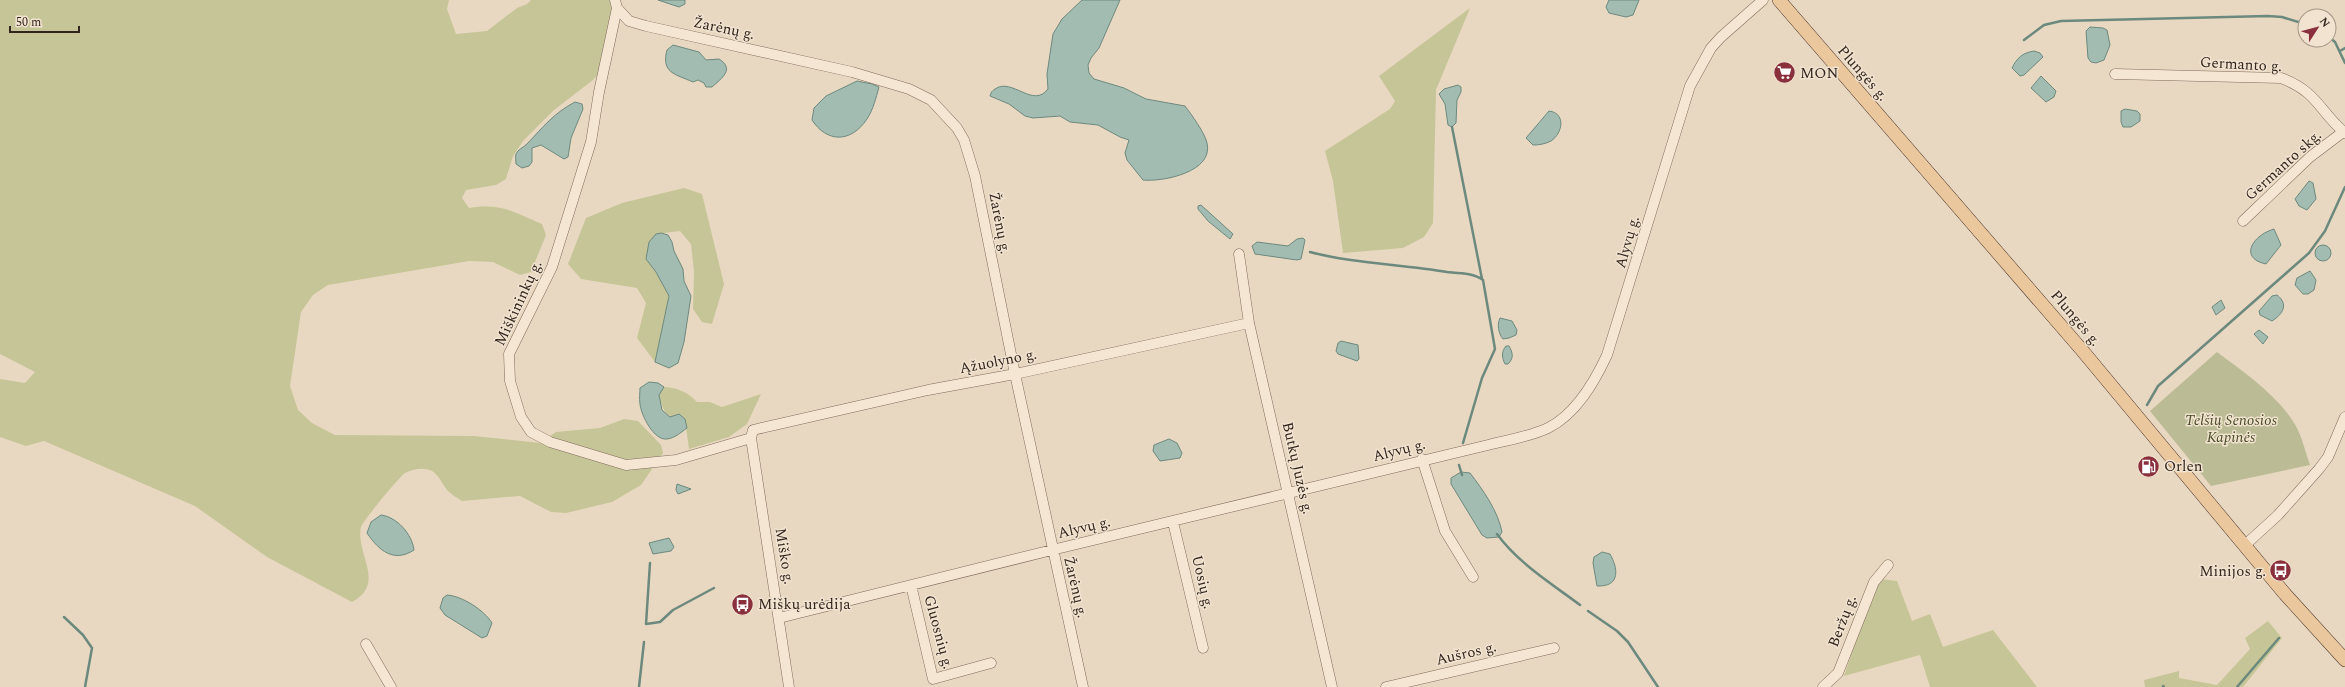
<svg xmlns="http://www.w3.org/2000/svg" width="2345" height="687" viewBox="0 0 2345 687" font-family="Spectral,serif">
<rect width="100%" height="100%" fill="#e9d8c1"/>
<path fill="#c6c597" d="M0,0H449L447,9L456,34L487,31L517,8L527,4L531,0H610L613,10L603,69L593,80L554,110L523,141L513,156L506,179L496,185L466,190L462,198L469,208C501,203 514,212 542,224L546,235L531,272L520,275L493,262L469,261L328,285L313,295L301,312L290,386L298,410L312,423L335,435L474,436L540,443L556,432L600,428L624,419L638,421L661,445L663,453L641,485L612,502L566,513L551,512L520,496L462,501C457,498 451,494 447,490C443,485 438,474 432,471C424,467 413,469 405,473C400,476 362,522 361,527C355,554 387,583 352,602L267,557L195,506L44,441L26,446L0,437V379L25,383L35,372L0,354Z
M1470,8L1436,90L1433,223L1424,237L1403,248L1343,253L1333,181L1325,151L1390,109L1395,101L1379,76Z
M684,188L702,194L724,284L712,324L702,322L693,309L694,272L691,244L680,231L656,234L646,259L656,272L669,296L655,362L637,338L646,303L637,288L581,279L568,264L586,218L622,203Z
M664,387C679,388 687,392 697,402H710L722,407L761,394L747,424L729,437L689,449L685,419C666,417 664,414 659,395Z
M1881,579L1897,581L1912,621L1930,614L1943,647L1993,630L2037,687H1930L1920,655L1844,676L1871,596Z
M2268,621L2282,638L2243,687H2145L2144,680L2179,671V678L2217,685L2250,649L2245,638Z"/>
<path fill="#bbbb95" d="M2217,352C2245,373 2282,398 2298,430C2303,441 2306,454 2310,465L2211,486L2150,411Z"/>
<path fill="#a3bcb1" stroke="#6c897e" d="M658,0H685V4L679,7Z
M1082,0H1120L1099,48L1091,58L1088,65L1089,73L1094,79L1124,88L1146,99L1185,106C1191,114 1205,133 1207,143C1214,172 1163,182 1143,180L1127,160L1125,153L1129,140L1120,137L1098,125L1070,122L1060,116L1033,118L1025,116L1009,104L990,96C991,92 992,91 995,89C1012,77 1033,109 1048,89L1047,74L1053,34L1062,19Z
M1609,0H1639L1633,15L1626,17L1609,13L1606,7Z
M2090,27L2103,28L2107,30L2110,45L2104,60L2096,63L2091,62L2088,58L2086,31Z
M673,45L699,52L706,60L719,59C735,69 722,78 712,87H706L704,83L698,80L693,82C675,74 661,73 667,50Z
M2034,51L2040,53L2043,57L2024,75L2020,76L2012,68C2017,58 2022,53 2034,51Z
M2041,76L2056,91L2054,97L2046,102L2031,88Z
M857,81L872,84L879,87C876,98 873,110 867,119C851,143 827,143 812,120L814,108L826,96Z
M1458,85L1461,87V92L1457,100L1456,123L1452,127L1448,125L1445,104L1439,94L1444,89Z
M575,102L582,104L583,109L571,138L568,157L564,159L541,145L532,148V162L529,166L522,168L516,164C516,160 515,157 516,154C518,149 523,148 527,144C543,127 554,113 575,102Z
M2125,109L2137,111L2140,114V121L2131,127H2123L2121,122V111Z
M1549,111C1566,113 1563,133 1551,141C1545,144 1539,145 1533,145L1526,138Z
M2309,181L2313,183L2316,199L2307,210L2299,206L2295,199Z
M1201,205L1233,234L1230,239L1208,221L1198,209V206Z
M2274,229L2281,245L2266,264C2238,258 2253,235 2274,229Z
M661,233L668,235L672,242L674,251L683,269L684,281L691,296L684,342L678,363L669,368L655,362L669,296L656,272L646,259L649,242L656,234Z
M1303,238L1305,240L1301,259L1297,260L1255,254L1252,246L1257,242L1288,246L1297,239Z
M2315 253a8 8 0 1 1 16 0a8 8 0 1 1-16 0Z
M2310,271L2316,280L2314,290L2308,294H2303L2295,285L2297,278Z
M2277,295C2289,304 2283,314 2272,321L2260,315L2259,311L2272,296Z
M2221,300L2225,308L2216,315L2212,307Z
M1500,318L1512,321L1517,330L1516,335L1509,338L1503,339C1498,333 1497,324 1500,318Z
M2259,330L2268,337L2263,344L2254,334Z
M1341,341L1358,345L1359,359L1357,361L1338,354L1336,351L1338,343Z
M1506,346H1509C1513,353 1514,358 1508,364H1505C1502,358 1501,352 1506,346Z
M649,382L658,383L664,387L659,395L662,410L670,417L679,414L685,419L687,428C680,433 675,438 667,439C654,441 641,415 640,404C639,398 640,393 640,388Z
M1169,439L1177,443L1182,453L1180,458L1160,461L1153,451L1154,445Z
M1461,472L1470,473C1483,490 1498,511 1502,532L1499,537L1487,538L1482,535L1451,484V478Z
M677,484L691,489L678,494L676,490Z
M381,515C397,517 412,534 414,550C394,563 379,551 367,533L371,522Z
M669,538L674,547L671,551L653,554L649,543Z
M1602,552L1610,554C1618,568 1621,587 1597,586L1593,563L1594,557Z
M447,595C462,596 484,610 492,623L487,636L482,638L445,615L440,608L443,598Z"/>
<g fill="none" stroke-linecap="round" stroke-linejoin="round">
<path stroke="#6c897e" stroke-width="2.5" d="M2329,37L2335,42L2345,63
M2024,40L2044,25L2061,21L2268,16L2282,17L2305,24
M2340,51L2345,48
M1452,127L1482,279
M1310,252C1355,264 1402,264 1447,272C1458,273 1474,273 1483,280L1495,349L1482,378L1463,443
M2147,405L2158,386L2309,253L2325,231L2345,187
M1459,465L1462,475
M1497,534C1518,563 1552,584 1580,605
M650,563L646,624L660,622L673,610L714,588
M1588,611L1617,631L1628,642L1658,687
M64,617L83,635L92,648L85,687
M2163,686L2164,687
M639,687L644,642
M2237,687L2279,638"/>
<defs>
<path id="minor" d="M615,0L617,8L599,92L591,142L552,267L509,354L510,381L521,417L531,432L550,442L626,465L676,460L751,438
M617,8L629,21L646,26L852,72L909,89L931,100L957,128L964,140L975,176L1015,374L1083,687
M2115,74L2281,78C2318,92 2319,111 2345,133
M2243,221L2310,157L2343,132
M1239,254L1249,323L1332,687
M1422,459L1445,531L1473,577
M1173,522L1203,648
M2244,546L2278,515L2319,469L2328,457L2345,417
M911,585L933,679L991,663
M779,618L1052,550L1488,445C1508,440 1529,437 1548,428C1576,414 1594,383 1607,355L1690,86L1711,48L1721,37L1763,0
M366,644L391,687
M789,687L751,438L753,430L928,390L1015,374L1249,323
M1386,687L1554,648
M1823,687L1838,673L1874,582L1888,565"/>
<path id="major" d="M1779,0L2081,349L2285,594L2345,660"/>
</defs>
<use href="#minor" stroke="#816a5b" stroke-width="11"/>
<use href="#major" stroke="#4f392f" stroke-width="14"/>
<use href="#minor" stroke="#f5e6d4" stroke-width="10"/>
<use href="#major" stroke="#eac79c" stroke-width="13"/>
</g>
<defs>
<symbol id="supermarket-disc" viewBox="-11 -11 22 22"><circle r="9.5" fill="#8a303d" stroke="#f1e3d0"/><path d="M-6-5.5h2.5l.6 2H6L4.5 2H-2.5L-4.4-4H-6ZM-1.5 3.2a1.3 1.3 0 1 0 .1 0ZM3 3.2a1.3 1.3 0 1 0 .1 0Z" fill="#fff"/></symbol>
<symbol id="fuel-disc" viewBox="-11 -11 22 22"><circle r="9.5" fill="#8a303d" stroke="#f1e3d0"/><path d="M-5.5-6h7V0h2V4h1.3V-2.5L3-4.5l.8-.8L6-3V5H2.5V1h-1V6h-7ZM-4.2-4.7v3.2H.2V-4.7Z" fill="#fff"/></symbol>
<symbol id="bus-disc" viewBox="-11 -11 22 22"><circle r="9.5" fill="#8a303d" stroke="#f1e3d0"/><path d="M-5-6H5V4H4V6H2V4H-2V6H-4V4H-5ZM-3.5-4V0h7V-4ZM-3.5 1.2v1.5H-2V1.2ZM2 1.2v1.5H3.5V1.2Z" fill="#fff"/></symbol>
</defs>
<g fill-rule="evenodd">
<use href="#supermarket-disc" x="1772" y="60" width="25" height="25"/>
<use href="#fuel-disc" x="2136" y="454" width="25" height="25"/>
<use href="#bus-disc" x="2268" y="558" width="25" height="25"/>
<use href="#bus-disc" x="730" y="592" width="25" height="25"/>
</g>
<g text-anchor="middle" stroke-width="3" stroke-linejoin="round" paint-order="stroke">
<g font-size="15" fill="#32251d" stroke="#f1e3d0">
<text transform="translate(724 28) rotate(12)" y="5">Žarėnų g.</text>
<text transform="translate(2241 64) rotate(3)" y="5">Germanto g.</text>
<text transform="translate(1863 73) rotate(49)" y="5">Plungės g.</text>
<text transform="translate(2283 165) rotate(-42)" y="5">Germanto skg.</text>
<text transform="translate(1000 223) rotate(79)" y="5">Žarėnų g.</text>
<text transform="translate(1627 242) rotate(-74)" y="5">Alyvų g.</text>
<text transform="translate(518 303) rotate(-65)" y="5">Miškininkų g.</text>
<text transform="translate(2076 318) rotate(50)" y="5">Plungės g.</text>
<text transform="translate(998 361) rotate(-11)" y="5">Ąžuolyno g.</text>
<text transform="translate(1399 450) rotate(-14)" y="5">Alyvų g.</text>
<text transform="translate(1298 468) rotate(77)" y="5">Butkų Juzės g.</text>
<text transform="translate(1084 527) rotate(-13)" y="5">Alyvų g.</text>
<text transform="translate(785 556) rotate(81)" y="5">Miško g.</text>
<text transform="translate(1203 582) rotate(77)" y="5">Uosių g.</text>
<text transform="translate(1076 587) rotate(77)" y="5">Žarėnų g.</text>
<text transform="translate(1842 621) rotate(-69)" y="5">Beržų g.</text>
<text transform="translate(939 632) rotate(75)" y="5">Gluosnių g.</text>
<text transform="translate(1466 653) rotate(-13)" y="5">Aušros g.</text>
</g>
<g font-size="15" fill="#32251d" stroke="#f1e3d0" text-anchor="start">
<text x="1800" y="78">MON</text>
<text x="2164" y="471">Orlen</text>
<text x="2266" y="576" text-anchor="end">Minijos g.</text>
<text x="758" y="609">Miškų urėdija</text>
</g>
<g font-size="15" font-style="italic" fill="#484d26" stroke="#f1e3d0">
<text x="2231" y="425">Telšių Senosios<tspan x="2231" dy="17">Kapinės</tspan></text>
</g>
</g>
<g transform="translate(2317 28) rotate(54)"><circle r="19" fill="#f1e3d0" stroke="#a59788"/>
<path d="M0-3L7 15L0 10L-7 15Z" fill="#8a303d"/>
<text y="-6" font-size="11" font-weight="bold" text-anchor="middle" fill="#32251d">N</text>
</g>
<path d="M10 26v6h69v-6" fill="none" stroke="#32251d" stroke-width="2"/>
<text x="16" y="26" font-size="12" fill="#32251d" stroke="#f1e3d0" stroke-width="3" paint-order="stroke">50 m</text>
</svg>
